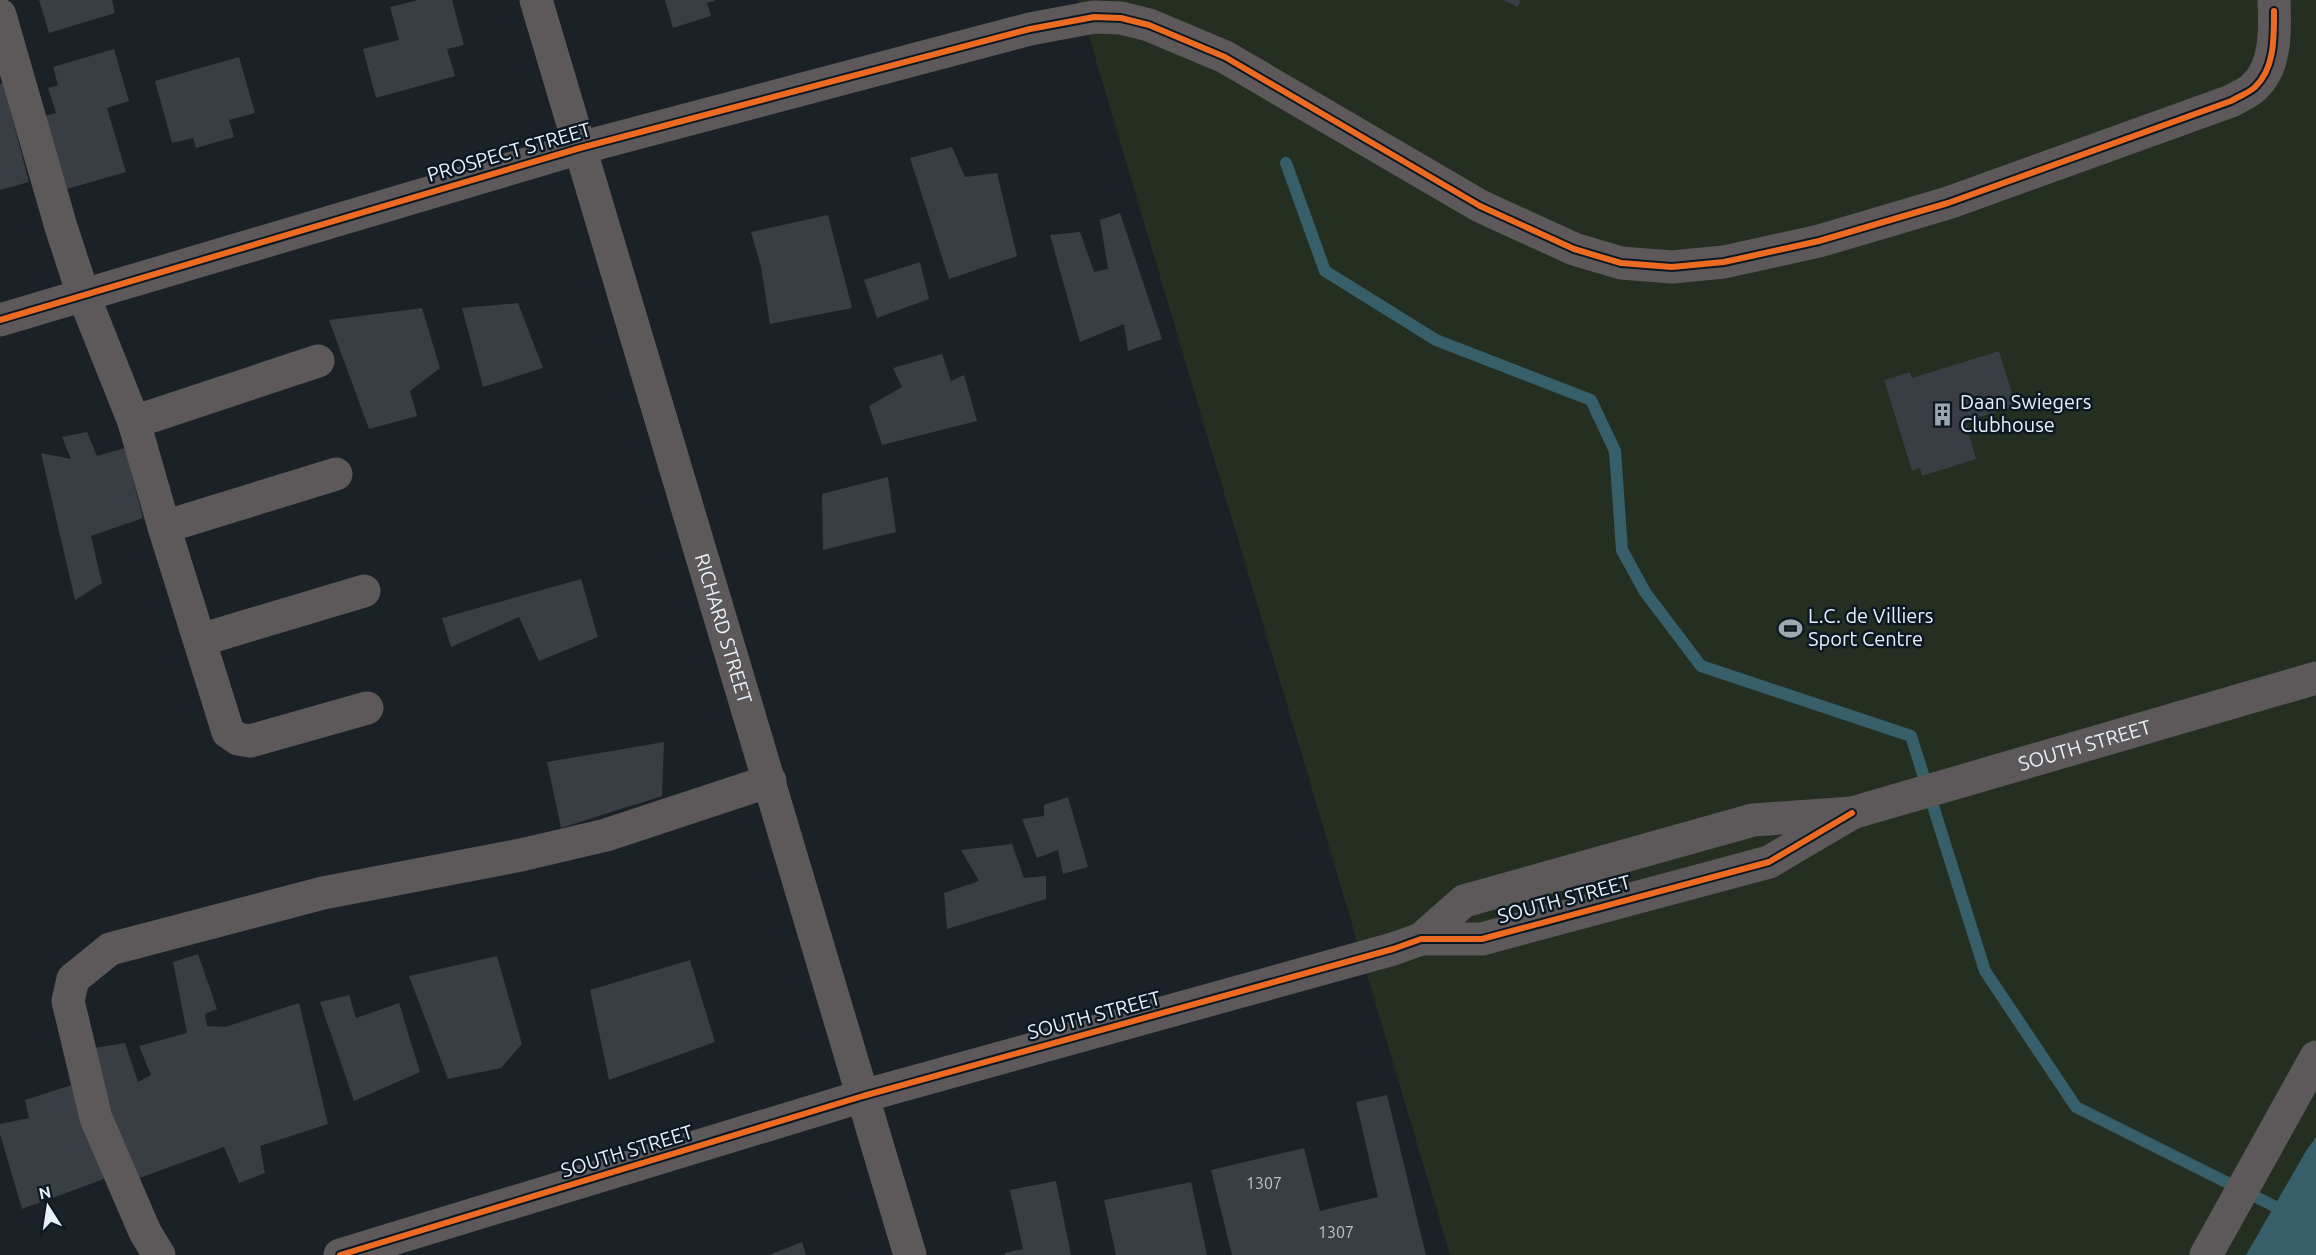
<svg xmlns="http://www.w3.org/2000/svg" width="2316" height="1255" viewBox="0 0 2316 1255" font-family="Ubuntu,sans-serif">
<rect width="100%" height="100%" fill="#1a2127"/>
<path fill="#242e21" d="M1078,0H2316V1255H1450Z"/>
<path fill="#365f6a" d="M2316,1137V1255H2246L2306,1151Z"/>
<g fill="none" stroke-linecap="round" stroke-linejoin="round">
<path stroke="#365f6a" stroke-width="12" d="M1286,163L1325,271L1436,340L1591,400L1615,451L1622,550L1645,592L1701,666L1911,736L1985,971L2076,1107L2274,1206L2286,1217"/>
</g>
<path fill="#383e44" d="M39,0H112L115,13L49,33Z
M418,0H452L464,45L447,49L455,76L376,98L363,49L399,40L390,7Z
M665,0H715V1L707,3L711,16L673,28Z
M1503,0H1521L1518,7Z
M114,49L129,101L107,108L126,172L67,189L45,116L56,113L48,88L58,85L53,67Z
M239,57L255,113L229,120L234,137L196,148L193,138L172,143L155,81Z
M3,83L29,182L0,190V84Z
M952,147L965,177L997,173L1017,256L949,279L910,158Z
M1120,213L1162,339L1128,351L1124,324L1080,342L1050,235L1080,232L1094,272L1108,269L1100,220Z
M828,215L852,308L770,324L761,267L751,232Z
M920,262L929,299L877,318L864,280Z
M518,303L543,368L483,387L462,308Z
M422,308L440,368L410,391L417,416L369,429L329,320Z
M1999,351L2016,406L1965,421L1976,459L1922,476L1920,468L1912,471L1884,380L1910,372L1912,378Z
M942,354L951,381L964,375L977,421L882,445L869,406L902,387L893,368Z
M87,432L97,456L125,448L143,518L91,536L102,583L75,600L41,453L71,459L62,437Z
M888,477L896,532L823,550L822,494Z
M581,579L598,637L539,661L519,617L451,647L442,618Z
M664,742L662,796L561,828L547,762Z
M1068,797L1088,867L1063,874L1058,850L1037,858L1022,819L1044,816V805Z
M1012,844L1024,878L1046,876V899L947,929L944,893L979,881L961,850Z
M198,954L217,1009L205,1014L207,1026L225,1027L299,1003L328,1124L260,1146L265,1173L239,1183L224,1147L137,1179L126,1164L94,1048L125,1043L138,1082L151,1075L139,1046L187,1033L173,962Z
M497,956L522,1044L501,1068L448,1079L409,976Z
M690,960L715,1042L609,1080L590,990Z
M349,995L356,1018L399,1003L420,1072L354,1101L320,1002Z
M72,1085L104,1179L22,1209L0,1134V1124L29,1118L25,1100Z
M1387,1095L1426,1255H1232L1211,1170L1304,1148L1320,1211L1378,1197L1356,1102Z
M1056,1181L1071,1255H1005V1253L1023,1249L1010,1190Z
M1191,1182L1207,1255H1116L1104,1200Z
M802,1242L806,1255H769Z"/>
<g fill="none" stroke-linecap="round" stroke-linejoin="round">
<g stroke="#5d595a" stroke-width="33">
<path id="s1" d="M536,0L910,1255"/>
<path d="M0,15L61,227L83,294L134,422L164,527L228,732L238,739L250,741L367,708"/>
<path d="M0,320L580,148L1030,29L1094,17L1121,18L1149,25L1225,57L1480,206L1574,249L1621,263L1672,267L1724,262L1819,241L1948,203L2231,101C2239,96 2249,93 2255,86C2277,65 2275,28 2274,0"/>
<path d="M134,422L318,361"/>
<path d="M164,527L336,474"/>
<path d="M200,640L364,591"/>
<path id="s2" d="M1421,939L1464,901L1753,820L1852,813L2316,678"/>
<path d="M159,1255L145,1232L96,1118L68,1001L73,979L110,949L323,893L521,855L606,835L770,781"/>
<path d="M340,1255L863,1096L1393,949L1421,939H1482L1769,862L1852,813"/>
<path d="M2206,1255L2316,1057"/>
</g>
<defs>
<path id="cycleway" d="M0,320L580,148L1030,29L1094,17L1121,18L1149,25L1225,57L1480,206L1574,249L1621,263L1672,267L1724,262L1819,241L1948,203L2231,101C2239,96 2249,93 2255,87C2275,68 2274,37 2274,11
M340,1255L863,1096L1393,949L1421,939H1482L1769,862L1852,813"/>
</defs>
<use href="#cycleway" stroke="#0c1823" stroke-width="10"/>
<use href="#cycleway" stroke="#ed6a23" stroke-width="6"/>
</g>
<defs>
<symbol id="building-bare" viewBox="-9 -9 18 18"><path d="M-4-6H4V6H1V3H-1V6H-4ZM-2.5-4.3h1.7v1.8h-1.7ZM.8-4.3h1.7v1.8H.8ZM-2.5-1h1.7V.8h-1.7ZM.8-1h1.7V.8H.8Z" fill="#9fa7ae" stroke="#0c1823" stroke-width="2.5" paint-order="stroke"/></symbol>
<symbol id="stadium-bare" viewBox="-9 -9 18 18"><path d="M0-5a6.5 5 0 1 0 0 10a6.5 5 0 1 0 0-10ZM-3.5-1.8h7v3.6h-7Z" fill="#9fa7ae" stroke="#0c1823" stroke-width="2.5" paint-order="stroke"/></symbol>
</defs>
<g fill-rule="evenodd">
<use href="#building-bare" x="1926" y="398" width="33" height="33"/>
<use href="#stadium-bare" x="1774" y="612" width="33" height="33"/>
</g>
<g text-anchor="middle" stroke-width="5" stroke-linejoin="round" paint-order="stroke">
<g font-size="16" fill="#bbc3ca">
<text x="1264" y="1189">1307</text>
<text x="1336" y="1238">1307</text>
</g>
<g font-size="20" fill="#e7eff7" stroke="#0c1823">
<text transform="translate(509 152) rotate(-16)" y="7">PROSPECT STREET</text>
<text dy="7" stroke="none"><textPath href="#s1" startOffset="656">RICHARD STREET</textPath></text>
<text dy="7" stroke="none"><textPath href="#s2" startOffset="699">SOUTH STREET</textPath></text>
<text transform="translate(1564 899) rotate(-15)" y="7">SOUTH STREET</text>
<text transform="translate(1094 1015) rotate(-15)" y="7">SOUTH STREET</text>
<text transform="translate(627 1151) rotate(-17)" y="7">SOUTH STREET</text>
</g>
<g font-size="20" fill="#e7eff7" stroke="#0c1823" text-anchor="start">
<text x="1960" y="409">Daan Swiegers<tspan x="1960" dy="23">Clubhouse</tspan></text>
<text x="1808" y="623">L.C. de Villiers<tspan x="1808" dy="23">Sport Centre</tspan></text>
</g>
</g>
<g transform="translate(48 1207) rotate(348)" stroke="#0c1823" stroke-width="4.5" paint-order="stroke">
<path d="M0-4.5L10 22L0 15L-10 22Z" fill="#e7eff7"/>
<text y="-9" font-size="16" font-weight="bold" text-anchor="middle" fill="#e7eff7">N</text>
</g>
</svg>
